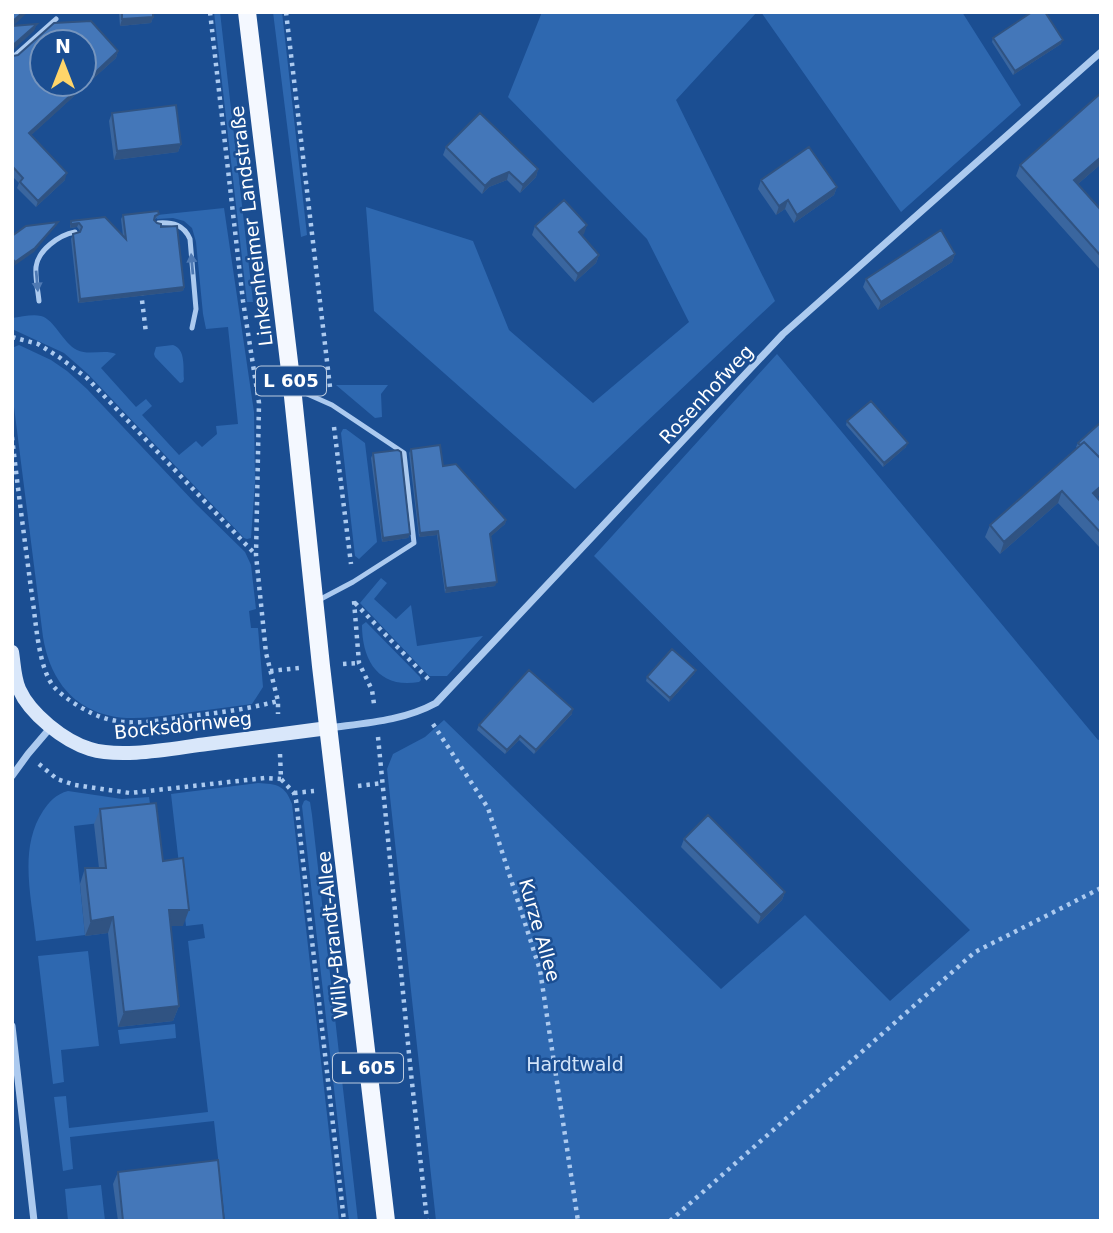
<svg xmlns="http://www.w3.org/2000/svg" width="1113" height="1233" viewBox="0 0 1113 1233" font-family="'DejaVu Sans',sans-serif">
<rect width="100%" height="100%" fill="#1b4e92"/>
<path fill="#2e68b0" d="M214,12H220L253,302H247Z
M273,12H282L307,235L301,237Z
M542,12H757L676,100L775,301L575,489L374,311L366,207L473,241L509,330L593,403L689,322L647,239L508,97Z
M761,12H962L1021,105L901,212Z
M224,208L254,412L255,482L251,538L247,539L244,538L88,374L64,353L12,329V318C21,317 32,314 41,316C54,319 63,343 77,350C89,356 104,349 116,354L101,368L136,407L146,399L152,406L142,415L179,455L196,441L202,447L217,434L216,426L238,424L228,327L206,329L203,314L196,242L192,228L184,221L173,218L157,219V215Z
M19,345L51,360L67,371L87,389L196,504L245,552L251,565L256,609L249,611L251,628H258L263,687L252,704C227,707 202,711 177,714C154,717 129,721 107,715C68,705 49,674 43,637L12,391V348Z
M173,345C186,349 183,368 184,379L183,382L180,383L155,357L154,354L156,347Z
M777,354L1098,740L1101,739V1221H436L387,769L393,754L425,737L444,720L721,989L805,915L890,1001L970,930L594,556Z
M336,385H388L381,394L382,417L375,418Z
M343,429H346L365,443L377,542L359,559L355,556L341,433Z
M381,578L387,583L374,599L396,619L411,605L417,646L483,636L447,676H429L360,603Z
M366,622L420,677L421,680L419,682C379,689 362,661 362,625Z
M258,783C277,784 285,785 292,804L339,1221H225L214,1121L70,1137L73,1169L63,1171L54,1097L66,1096L69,1128L208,1112L188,941L205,938L203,924L186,926L171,794Z
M68,791L122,799L149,797L152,817L74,826L85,935L36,941C32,899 18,849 43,811C49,802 56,794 68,791Z
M306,800L310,802L312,815L358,1221H349L302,806L304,801Z
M88,951L99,1046L61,1050L64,1082L53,1084L38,956Z
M175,1024L176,1038L120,1044L118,1030Z
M101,1185L105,1221H68L65,1189Z"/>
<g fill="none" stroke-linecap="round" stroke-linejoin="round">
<path stroke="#accaef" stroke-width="4.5" stroke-dasharray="3.5 5" stroke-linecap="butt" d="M210,12L243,301L259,403L256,555L266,653L278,701V714
M286,12L330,387
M141,292L146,333
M12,337L38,344L59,357L87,378L255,554
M334,427L351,564
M12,437C18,490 25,543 32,596C36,620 38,670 55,688C65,699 90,714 104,718C131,727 162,720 189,716C219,713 248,709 278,701
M354,601L359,663L372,690L374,704
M355,603L431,682
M343,664L359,663
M270,671L299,668
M433,724L488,808L540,970L578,1221
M378,737L410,1064L427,1221
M280,754L281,779L294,793L296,800L344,1221
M39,764L57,779L75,785L130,793L265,778L281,779
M358,786L383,783
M294,793L314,791
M670,1221L975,952L1101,888"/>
<path stroke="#accaef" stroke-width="5" d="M12,58L56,19
M158,223C173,222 184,225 190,239L196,309L192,328
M39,301C38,290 35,278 36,267C38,250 59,235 75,232
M296,389L332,405L404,453L414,543L353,582L317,601"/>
<path stroke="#accaef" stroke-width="7" d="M329,728C366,723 403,721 436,703L783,334L1101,52
M12,776L28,754L51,727
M12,1026L34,1221"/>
<path stroke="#d9e7fa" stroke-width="14" d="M12,652C14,664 14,677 19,689C30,714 64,741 90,749C122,759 174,748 207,744C247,739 288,733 329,728"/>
<path stroke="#f4f8ff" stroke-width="18" d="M247,12L292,387L321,666L386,1221"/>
</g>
<path fill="#3a669f" d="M119,12H153V17L151,23L120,26Z
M993,38L1061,44L1013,75L992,42Z
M118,51L116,58L31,135L65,180L36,207L17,188L19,183L12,176V55L13,56Z
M1101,93V164L1078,184L1101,210V271L1016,176L1020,165Z
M112,113L181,144L178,152L114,160L109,121Z
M446,147L538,169L536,177L520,193L507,180L489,187L482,194L443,155Z
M761,180L837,187L834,195L794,223L785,209L776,215L758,189Z
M159,214L157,218L154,220L161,227L184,287L183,291L78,303L71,239L73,234L80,231L77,227L70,228L71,221L123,236L121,219L123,215Z
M587,225L582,235L599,255L596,263L575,282L532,235L535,226Z
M955,254L952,262L878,310L863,287L866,279Z
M847,421L906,447L883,467L846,425Z
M1099,424L1097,497L1101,502V549L1058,503L1000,554L985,537L990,525L1077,448L1076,447L1078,443Z
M411,449L443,466L506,520L505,524L491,536L495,586L445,593L437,535L419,537L409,453Z
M373,453L410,534L408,538L382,542L371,458Z
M696,670L694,674L669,702L646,681L647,677Z
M572,714L534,754L519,740L505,754L477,730L479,725Z
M100,809L163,861L183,926H170L179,1006L173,1021L118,1027L108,933L85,936L80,884L85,868H99L94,824Z
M684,839L785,892L782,900L758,924L681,847Z
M118,1172L224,1221H118L113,1184Z"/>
<path fill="#305382" d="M23,12H28L12,27V22Z
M153,17L151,23L120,26L122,19Z
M37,24L34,31L12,51V46Z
M1063,40L1061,44L1013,75L1015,71Z
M118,51L116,58L26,140L29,133L83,84H84V83Z
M181,144L178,152L114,160L117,151Z
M1101,157V164L1071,190L1074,180Z
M538,169L536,177L520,193L523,185Z
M509,172L507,180L489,187L482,194L485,186L492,179Z
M67,173L65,180L36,207L38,201Z
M837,187L834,195L794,223L797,215Z
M788,200L785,209L776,215L779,206Z
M58,222L56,226L34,252L14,266L15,262Z
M79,223L77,227L70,228L71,224Z
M587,225L584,234L576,241L579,232Z
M955,254L952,262L878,310L881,302Z
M599,255L596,263L575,282L578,274Z
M184,287L183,291L78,303L80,299Z
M908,443L906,447L883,467L884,463Z
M1101,486V494L1089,504L1093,493Z
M1062,491L1058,503L1000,554L1004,542Z
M506,520L505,524L489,538L490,534Z
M438,531L437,535L419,537L420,533Z
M410,534L408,538L382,542L383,538Z
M497,582L495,586L445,593L446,588Z
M696,670L694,674L669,702L670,698Z
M573,709L572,714L534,754L536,750Z
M520,736L519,740L505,754L507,750Z
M785,892L782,900L758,924L761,915Z
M169,910H189L183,926H163Z
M113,917L108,933L85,936L91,921Z
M179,1006L173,1021L118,1027L124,1012Z"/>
<path fill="#4477b9" stroke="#305382" stroke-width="2" d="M12,12H23L12,22Z
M122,12H153V17L122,19Z
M1032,12H1045L1063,40L1015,71L993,38Z
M91,21L118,51L84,83V42H42V84H83L29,133L67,173L38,201L20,182L23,178L12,166V55L13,56L18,55L54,23Z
M37,24L12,46V26Z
M1101,93V157L1074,180L1101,210V256L1020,165Z
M176,105L181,144L117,151L112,113Z
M480,113L538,169L523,185L509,172L492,179L485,186L446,147Z
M809,147L837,187L797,215L788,200L779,206L761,180Z
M564,200L587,225L579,232L599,255L578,274L535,226Z
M158,211L159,214L155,216L154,220L157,223L161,224V227L177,226L184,287L80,299L73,234L80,232L82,227L79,223L71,224V221L105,217L126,239L123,215Z
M58,222L35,248L15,262L12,258V236L26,226Z
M941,230L955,254L881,302L866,279Z
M871,401L908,443L884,463L847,421Z
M1099,424L1101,426V459L1084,442L1080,445L1078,443Z
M1084,442L1101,459V486L1093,493L1101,502V533L1062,491L1004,542L990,525Z
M440,445L443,466L456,464L506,520L490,534L497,582L446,588L438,531L420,533L411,449Z
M398,450L401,452L410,534L383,538L373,453Z
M672,649L696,670L670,698L647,677Z
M529,670L573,709L536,750L520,736L507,750L479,725Z
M156,803L163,861L183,858L189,910H169L179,1006L124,1012L113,917L91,921L85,868H106L100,809Z
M708,815L785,892L761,915L684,839Z
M218,1160L224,1221H123L118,1172Z"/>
<defs><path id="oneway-solid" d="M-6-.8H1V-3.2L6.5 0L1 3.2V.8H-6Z" transform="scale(1.75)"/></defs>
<g fill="#4e79b3">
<use href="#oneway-solid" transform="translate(192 264) rotate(-95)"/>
<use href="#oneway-solid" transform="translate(37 281) rotate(85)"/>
</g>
<g text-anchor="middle" stroke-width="5" stroke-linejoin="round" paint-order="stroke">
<g fill="#1b4e92" stroke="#bbcade" stroke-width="2">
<rect x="256" y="366.5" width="70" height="29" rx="5"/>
<rect x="333" y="1053.5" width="70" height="29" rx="5"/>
</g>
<g font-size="18" font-weight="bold" fill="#fff">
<text x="291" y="387">L 605</text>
<text x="368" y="1074">L 605</text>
</g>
<g font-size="19" fill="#fff" stroke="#1b4e92">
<text transform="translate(251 226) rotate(-97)" y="7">Linkenheimer Landstraße</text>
<text transform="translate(706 394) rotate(-47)" y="7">Rosenhofweg</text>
<text transform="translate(183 725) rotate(-6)" y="7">Bocksdornweg</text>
<text transform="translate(540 930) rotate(74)" y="7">Kurze Allee</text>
<text transform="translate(332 935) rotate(-96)" y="7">Willy-Brandt-Allee</text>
</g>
<g font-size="19" fill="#d2e4fa" stroke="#1b4e92">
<text x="575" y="1071">Hardtwald</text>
</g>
</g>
<rect width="1113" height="1233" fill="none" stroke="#ffffff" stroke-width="28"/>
<g transform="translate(63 63)"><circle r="33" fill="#1b4e92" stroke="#7695be" stroke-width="2"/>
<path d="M0-5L12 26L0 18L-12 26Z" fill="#ffd56a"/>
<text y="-10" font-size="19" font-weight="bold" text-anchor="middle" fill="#ffffff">N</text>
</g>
</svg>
